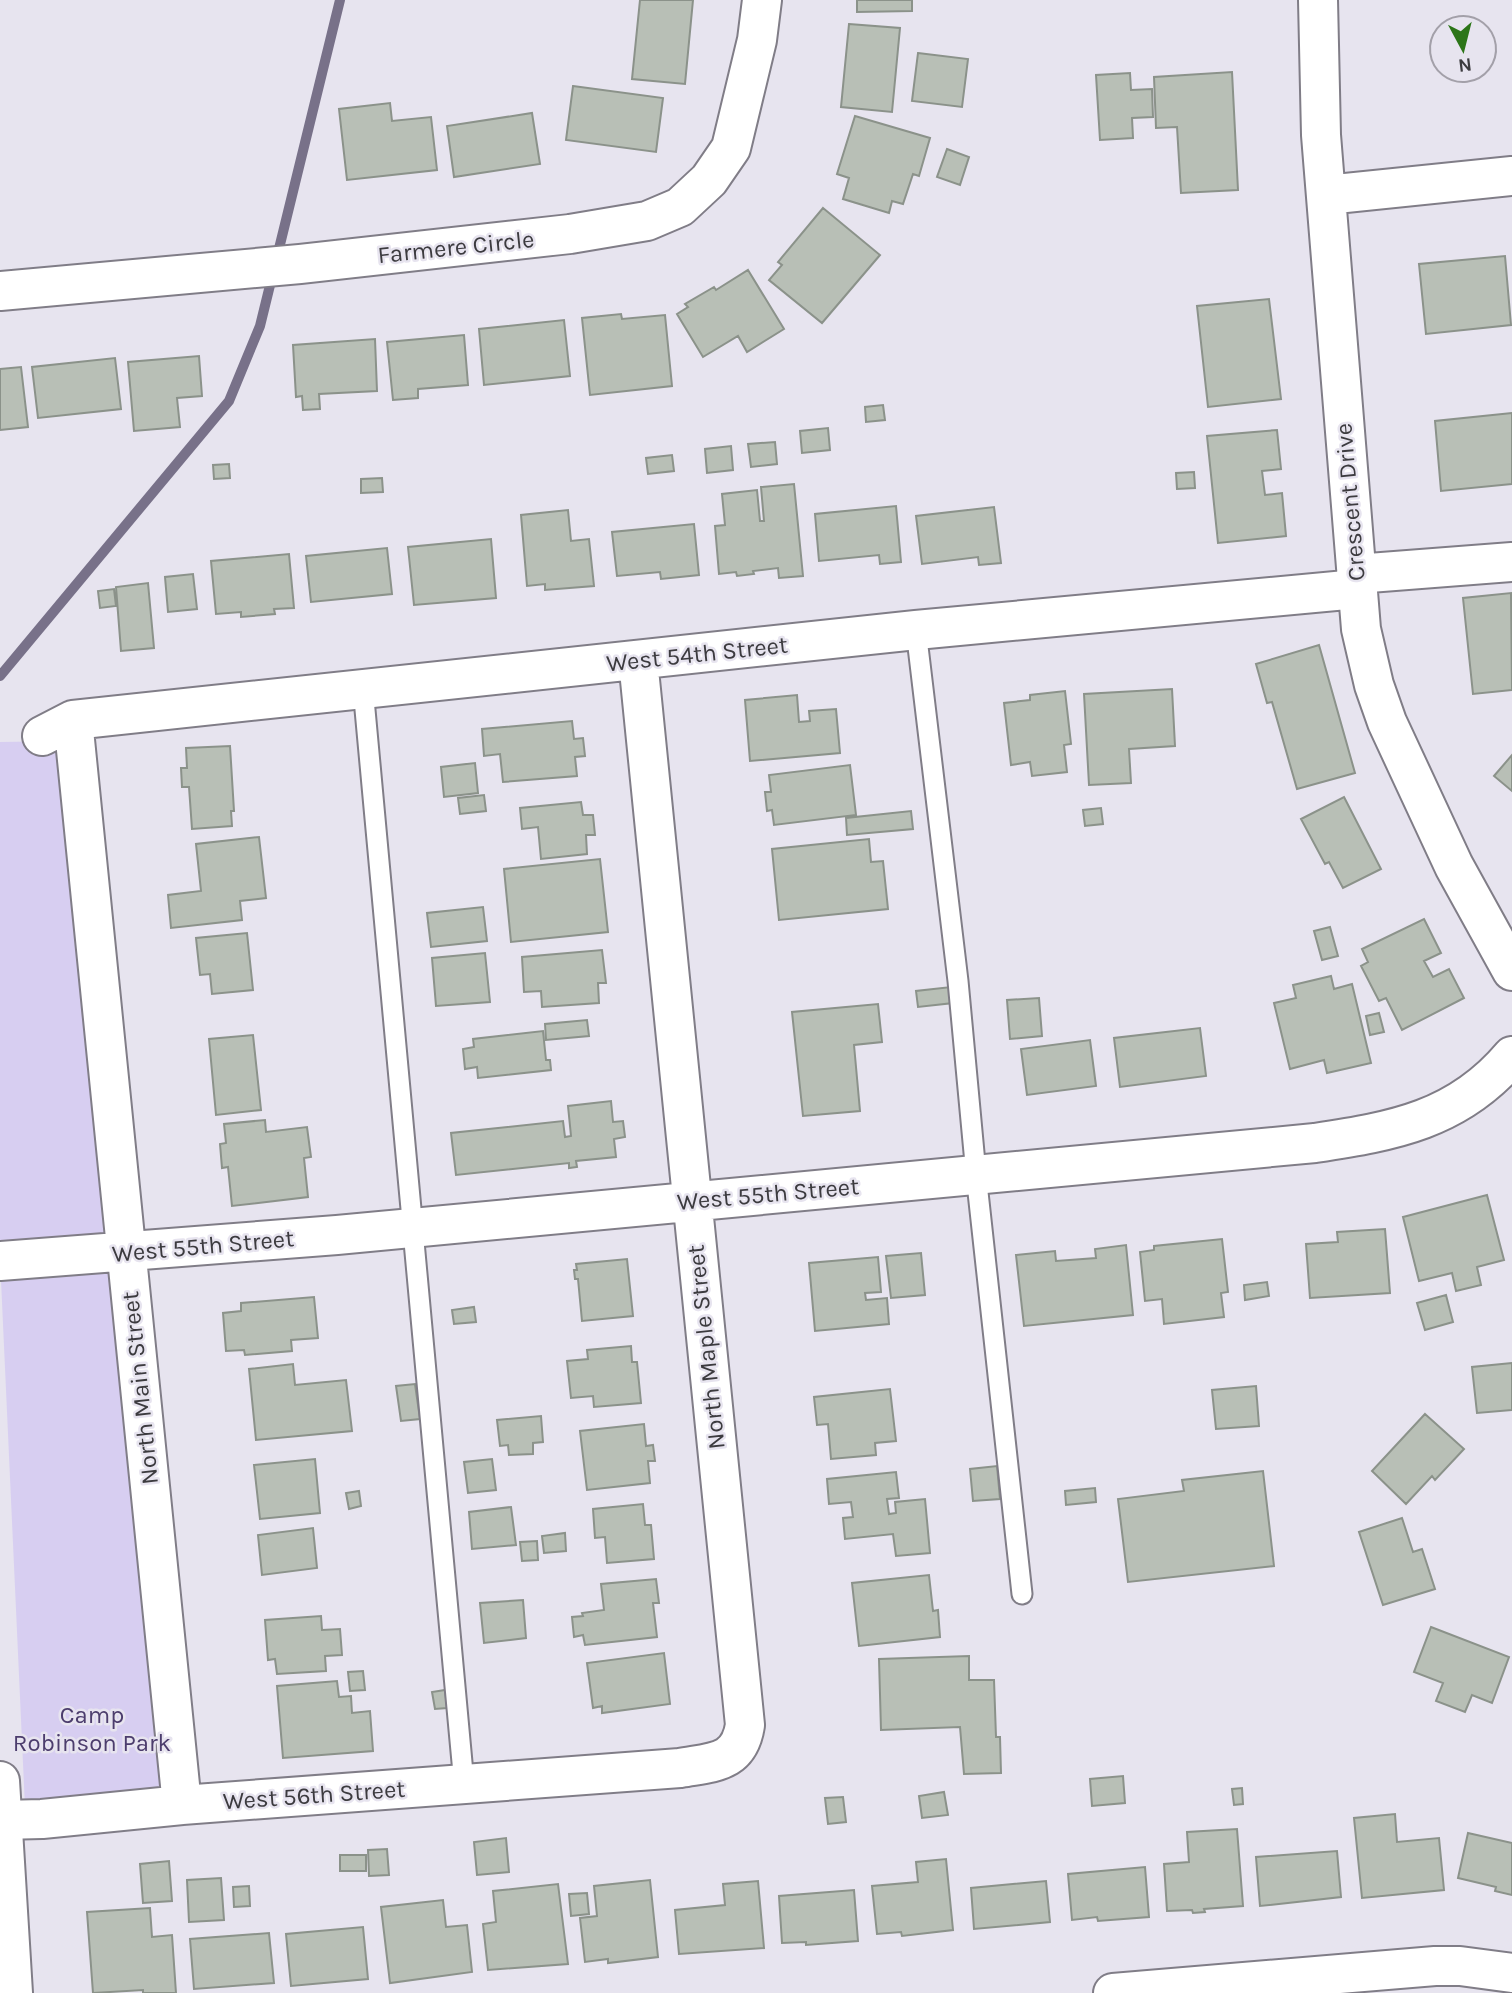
<svg xmlns="http://www.w3.org/2000/svg" width="1512" height="1993" viewBox="0 0 1512 1993" font-family="Karla,sans-serif">
<rect width="100%" height="100%" fill="#e7e4ef"/>
<path fill="#d7cef1" d="M66,741L170,1795L25,1807L0,1258V742Z"/>
<g fill="none" stroke-linecap="round" stroke-linejoin="round">
<path stroke="#787189" stroke-width="10" d="M0,676L229,401L260,326L340,0"/>
</g>
<path fill="#b8bfb6" stroke="#8b928a" stroke-width="2" d="M640,0H693L685,84L632,79Z
M857,0H912V11L857,12Z
M849,24L900,28L892,112L841,107Z
M918,53L968,59L962,107L912,101Z
M1232,72L1238,190L1181,193L1177,127L1156,128L1154,77Z
M1130,73L1131,90L1152,89L1153,117L1132,118L1133,138L1100,140L1096,75Z
M573,86L663,98L656,152L566,140Z
M390,103L392,121L431,117L437,170L347,180L339,109Z
M532,113L540,164L454,177L447,126Z
M855,116L930,138L919,176L913,174L903,204L892,201L889,213L843,199L849,178L837,174Z
M947,149L969,157L960,185L937,177Z
M823,208L880,255L822,323L769,280L782,265L778,262Z
M1505,256L1511,325L1426,334L1419,264Z
M748,270L784,329L747,352L738,336L703,357L677,314L688,307L685,304L714,287L716,290Z
M1269,299L1281,399L1208,407L1197,306Z
M621,314L622,319L665,315L672,386L590,395L582,318Z
M564,320L570,376L484,385L479,329Z
M464,335L468,385L418,389V398L393,400L387,342Z
M375,339L377,391L319,394L320,409L303,410L302,396L296,397L293,345Z
M199,356L202,396L177,398L180,427L134,431L128,362Z
M115,358L121,409L38,418L32,367Z
M21,367L28,427L0,430V369Z
M883,405L885,420L866,422L865,407Z
M1512,413V484L1441,491L1435,421Z
M828,428L830,450L802,453L800,431Z
M1277,430L1281,469L1262,471L1265,495L1282,493L1286,536L1218,543L1207,436Z
M775,442L777,464L751,467L748,444Z
M731,446L733,470L707,473L705,449Z
M672,455L674,471L648,474L646,458Z
M229,464L230,478L214,479L213,465Z
M1194,472L1195,488L1177,489L1176,473Z
M382,478L383,492L361,493V479Z
M794,484L803,576L779,578L778,568L753,571L754,574L737,576L736,572L719,574L715,526L725,525L722,494L757,490L760,521H764L761,487Z
M896,506L901,562L880,564L879,555L819,561L815,514Z
M994,507L1001,563L979,565L978,557L922,564L916,516Z
M568,510L571,541L589,539L594,586L545,590V584L527,586L521,515Z
M694,524L699,575L661,579L660,572L617,576L612,532Z
M491,539L496,598L414,605L408,547Z
M387,548L392,594L311,602L306,556Z
M289,554L294,608L274,609L275,614L241,617V612L216,614L211,561Z
M193,574L197,609L168,612L165,577Z
M148,583L154,648L121,651L116,587Z
M114,589L116,606L100,608L98,591Z
M1511,593L1512,690L1473,694L1463,598Z
M1319,645L1355,773L1297,789L1272,702L1267,703L1256,664Z
M1172,689L1175,746L1129,749L1131,783L1089,785L1084,694Z
M1065,691L1071,744L1064,745L1067,772L1032,776L1030,762L1011,765L1004,703L1030,700V695Z
M797,695L799,722L810,721L809,711L836,709L840,753L750,761L745,700Z
M572,721L574,739L583,738L585,756L575,757L577,776L503,782L500,754L484,756L482,729Z
M230,746L234,811H231L232,826L192,829L189,787H182L181,768H187L186,748Z
M1512,755V791L1494,776Z
M475,763L478,793L444,797L441,767Z
M850,765L856,815L774,825L772,810L767,811L765,792H771L769,775Z
M484,795L486,811L460,814L458,798Z
M1344,797L1381,869L1343,888L1329,862L1325,864L1301,819Z
M581,802L583,815H593L595,835H586L587,854L541,859L538,827L522,829L520,808Z
M1101,808L1103,824L1085,826L1083,810Z
M911,811L913,829L847,835L846,818Z
M259,837L266,898L240,901L242,920L171,928L168,895L201,891L196,844Z
M869,839L871,862L883,861L888,909L779,920L772,849Z
M600,859L608,932L511,942L504,869Z
M483,907L487,941L431,947L427,913Z
M1424,919L1441,953L1424,961L1433,977L1449,969L1464,998L1402,1030L1386,998L1379,1001L1361,966L1368,962L1362,949Z
M1330,927L1338,956L1322,960L1314,931Z
M247,933L253,990L212,994L210,974L200,975L196,938Z
M602,950L606,983H598L599,1003L542,1007L541,991L524,992L522,957Z
M485,953L490,1002L436,1006L432,958Z
M1331,976L1334,989L1352,984L1371,1063L1327,1073L1324,1060L1290,1069L1274,1003L1296,998L1293,985Z
M951,987L953,1003L918,1007L916,991Z
M1039,998L1042,1036L1010,1039L1007,1000Z
M878,1004L882,1042L854,1045L860,1111L803,1116L792,1012Z
M1379,1013L1384,1032L1370,1035L1366,1016Z
M587,1020L589,1036L546,1040L545,1024Z
M1200,1028L1206,1076L1120,1087L1114,1038Z
M543,1031L546,1060H550L551,1070L478,1078L477,1067L465,1069L463,1049L474,1047L473,1039Z
M253,1035L261,1110L216,1115L209,1039Z
M1090,1040L1096,1086L1027,1095L1021,1049Z
M611,1101L613,1122L623,1121L625,1137L614,1139L616,1157L576,1161L577,1167L569,1168V1163L456,1175L451,1133L563,1121L565,1137L571,1136L568,1106Z
M265,1120L266,1132L307,1127L311,1157L304,1158L308,1197L232,1206L228,1167L222,1168L220,1144L226,1143L224,1124Z
M1487,1195L1504,1260L1477,1267L1481,1285L1456,1291L1452,1273L1419,1281L1403,1217Z
M1385,1229L1390,1293L1310,1298L1306,1244L1338,1242L1337,1232Z
M1222,1239L1228,1292L1221,1293L1224,1317L1164,1324L1162,1299L1145,1301L1140,1252L1154,1250V1246Z
M1126,1245L1133,1315L1024,1326L1016,1255L1055,1251L1056,1261L1096,1258L1095,1249Z
M921,1253L925,1295L891,1298L886,1256Z
M878,1257L881,1292L865,1293L866,1300L887,1298L889,1324L815,1331L809,1263Z
M627,1259L633,1316L582,1321L578,1279H575L574,1270H577L576,1264Z
M1267,1282L1269,1296L1245,1300L1244,1285Z
M1446,1295L1453,1322L1425,1330L1417,1303Z
M314,1297L318,1338L291,1340L292,1351L245,1355L244,1350L226,1351L223,1313L241,1311V1303Z
M474,1307L476,1322L454,1324L452,1310Z
M631,1346L632,1362H637L641,1403L594,1407L593,1396L571,1398L567,1361L588,1359L587,1350Z
M1512,1363V1410L1477,1413L1472,1367Z
M293,1364L295,1385L346,1380L352,1431L256,1440L249,1369Z
M415,1384L420,1419L401,1421L396,1386Z
M1256,1386L1259,1426L1216,1429L1212,1390Z
M890,1389L896,1441L875,1443L876,1455L831,1459L828,1424L817,1425L814,1397Z
M1425,1414L1464,1449L1435,1480L1432,1476L1406,1504L1372,1471Z
M541,1416L543,1442L533,1443V1454L509,1455L508,1445L500,1446L497,1420Z
M644,1424L646,1446L653,1445L655,1461H648L650,1483L587,1490L580,1431Z
M315,1459L320,1513L260,1519L254,1465Z
M492,1459L496,1490L468,1493L464,1462Z
M997,1466L1000,1499L973,1501L970,1469Z
M1263,1471L1274,1566L1128,1582L1118,1499L1184,1491L1182,1480Z
M896,1472L899,1498L887,1499L889,1514L896,1513L895,1502L925,1499L930,1553L896,1556L893,1534L845,1539L843,1518L853,1517L851,1502L829,1504L827,1479Z
M1095,1488L1096,1502L1066,1505L1065,1491Z
M359,1491L361,1506L349,1509L346,1493Z
M643,1504L645,1525H651L654,1559L607,1563L605,1537L595,1538L593,1509Z
M511,1507L516,1545L472,1549L469,1512Z
M1402,1518L1413,1552L1422,1549L1435,1589L1383,1605L1359,1532Z
M313,1528L317,1568L262,1575L258,1535Z
M565,1533L566,1551L544,1553L542,1536Z
M537,1541L538,1560L522,1561L520,1542Z
M929,1575L933,1611L938,1610L940,1637L859,1646L852,1583Z
M656,1579L659,1603H653L657,1637L585,1645L583,1635L574,1637L572,1617L583,1616L582,1613L604,1610L601,1584Z
M523,1600L526,1638L484,1643L480,1603Z
M321,1616L322,1630L340,1629L342,1655L325,1656L326,1671L277,1674L275,1659L268,1660L265,1620Z
M1431,1627L1509,1657L1492,1703L1472,1695L1465,1712L1436,1701L1443,1683L1414,1672Z
M664,1653L670,1704L602,1713V1706L593,1708L587,1663Z
M969,1656V1680H994L996,1737H1000L1001,1773L964,1774L960,1727L881,1730L879,1659Z
M363,1671L365,1690L350,1691L348,1672Z
M337,1681L339,1697L351,1696L352,1713L370,1711L373,1751L283,1758L277,1686Z
M445,1690L447,1708L435,1709L432,1692Z
M1123,1776L1125,1803L1092,1806L1090,1779Z
M1242,1788L1243,1804L1234,1805L1232,1789Z
M944,1792L948,1815L922,1818L919,1796Z
M843,1797L846,1822L828,1824L825,1798Z
M1395,1814L1397,1842L1439,1838L1444,1890L1362,1898L1354,1818Z
M1237,1829L1243,1906L1204,1909L1205,1912L1193,1913L1192,1910L1167,1911L1164,1864L1189,1862L1187,1832Z
M1468,1833L1512,1843V1895L1495,1891L1496,1887L1458,1878Z
M506,1838L509,1872L477,1875L474,1842Z
M387,1849L389,1875L369,1876L368,1850Z
M1337,1851L1341,1897L1260,1906L1256,1857Z
M340,1855H366V1871H340Z
M946,1859L953,1930L902,1936L901,1932L877,1934L872,1886L918,1882L916,1862Z
M169,1861L172,1901L143,1903L140,1864Z
M1145,1867L1149,1917L1098,1921L1097,1917L1072,1920L1068,1874Z
M221,1878L224,1920L189,1922L187,1880Z
M650,1880L658,1957L608,1963V1959L585,1962L580,1918L597,1916L594,1886Z
M758,1881L764,1948L679,1954L675,1910L725,1905L723,1884Z
M1046,1881L1050,1922L974,1929L971,1888Z
M558,1884L568,1964L488,1970L483,1924L496,1922L493,1891Z
M249,1886L250,1906L234,1907L233,1887Z
M854,1890L858,1941L806,1945V1942L782,1943L779,1896Z
M587,1893L589,1914L571,1916L569,1894Z
M443,1900L446,1927L467,1925L472,1972L390,1983L381,1907Z
M150,1908L152,1937L172,1935L176,1993H143V1990L93,1993L87,1912Z
M363,1927L368,1979L291,1986L286,1934Z
M269,1933L274,1983L194,1989L190,1939Z"/>
<g fill="none" stroke-linecap="round" stroke-linejoin="round">
<defs>
<path id="lane" d="M916,630L958,981L976,1174L1022,1594
M363,688L464,1784"/>
<path id="street" d="M1318,0L1321,135L1361,629L1374,685L1387,722L1454,866L1512,971
M1326,195L1512,176
M0,291L300,264L570,234L647,221L680,207L709,180L731,148L757,40L762,0
M1356,574L1512,562
M73,720L182,1805
M42,736L73,720L916,630L1357,589
M0,1261L337,1235L1315,1143C1394,1131 1458,1120 1512,1056
M2,1820L42,1819L182,1805L680,1768C713,1762 739,1764 745,1725L638,660
M1113,1993L1435,1966H1460L1512,1973"/>
<path id="secondary" d="M0,1781L13,1993"/>
</defs>
<use href="#lane" stroke="#807d87" stroke-width="23"/>
<use href="#street" stroke="#807d87" stroke-width="42"/>
<use href="#secondary" stroke="#807d87" stroke-width="42"/>
<use href="#lane" stroke="#fff" stroke-width="19"/>
<use href="#street" stroke="#fff" stroke-width="38"/>
<use href="#secondary" stroke="#fff" stroke-width="38"/>
</g>
<g text-anchor="middle" stroke-width="5" stroke-linejoin="round" paint-order="stroke">
<g font-size="24" fill="#3c3b3f" stroke="#e7e4ef">
<text transform="translate(456 247) rotate(-6)" y="8">Farmere Circle</text>
<text transform="translate(1350 502) rotate(-95)" y="8">Crescent Drive</text>
<text transform="translate(697 654) rotate(-6)" y="8">West 54th Street</text>
<text transform="translate(768 1194) rotate(-5)" y="8">West 55th Street</text>
<text transform="translate(203 1246) rotate(-5)" y="8">West 55th Street</text>
<text transform="translate(706 1347) rotate(-96)" y="8">North Maple Street</text>
<text transform="translate(140 1388) rotate(-96)" y="8">North Main Street</text>
<text transform="translate(314 1795) rotate(-4)" y="8">West 56th Street</text>
</g>
<g font-size="24" fill="#4c3d6d" stroke="#e7e4ef">
<text x="92" y="1723">Camp<tspan x="92" dy="28">Robinson Park</tspan></text>
</g>
</g>
<g transform="translate(1463 49) rotate(173)"><circle r="33" fill="#e7e4ef" stroke="#a3a0a9" stroke-width="2"/>
<path d="M0-5L12 26L0 18L-12 26Z" fill="#2c7518"/>
<text y="-10" font-size="19" font-weight="bold" text-anchor="middle" fill="#3c3b3f">N</text>
</g>
</svg>
